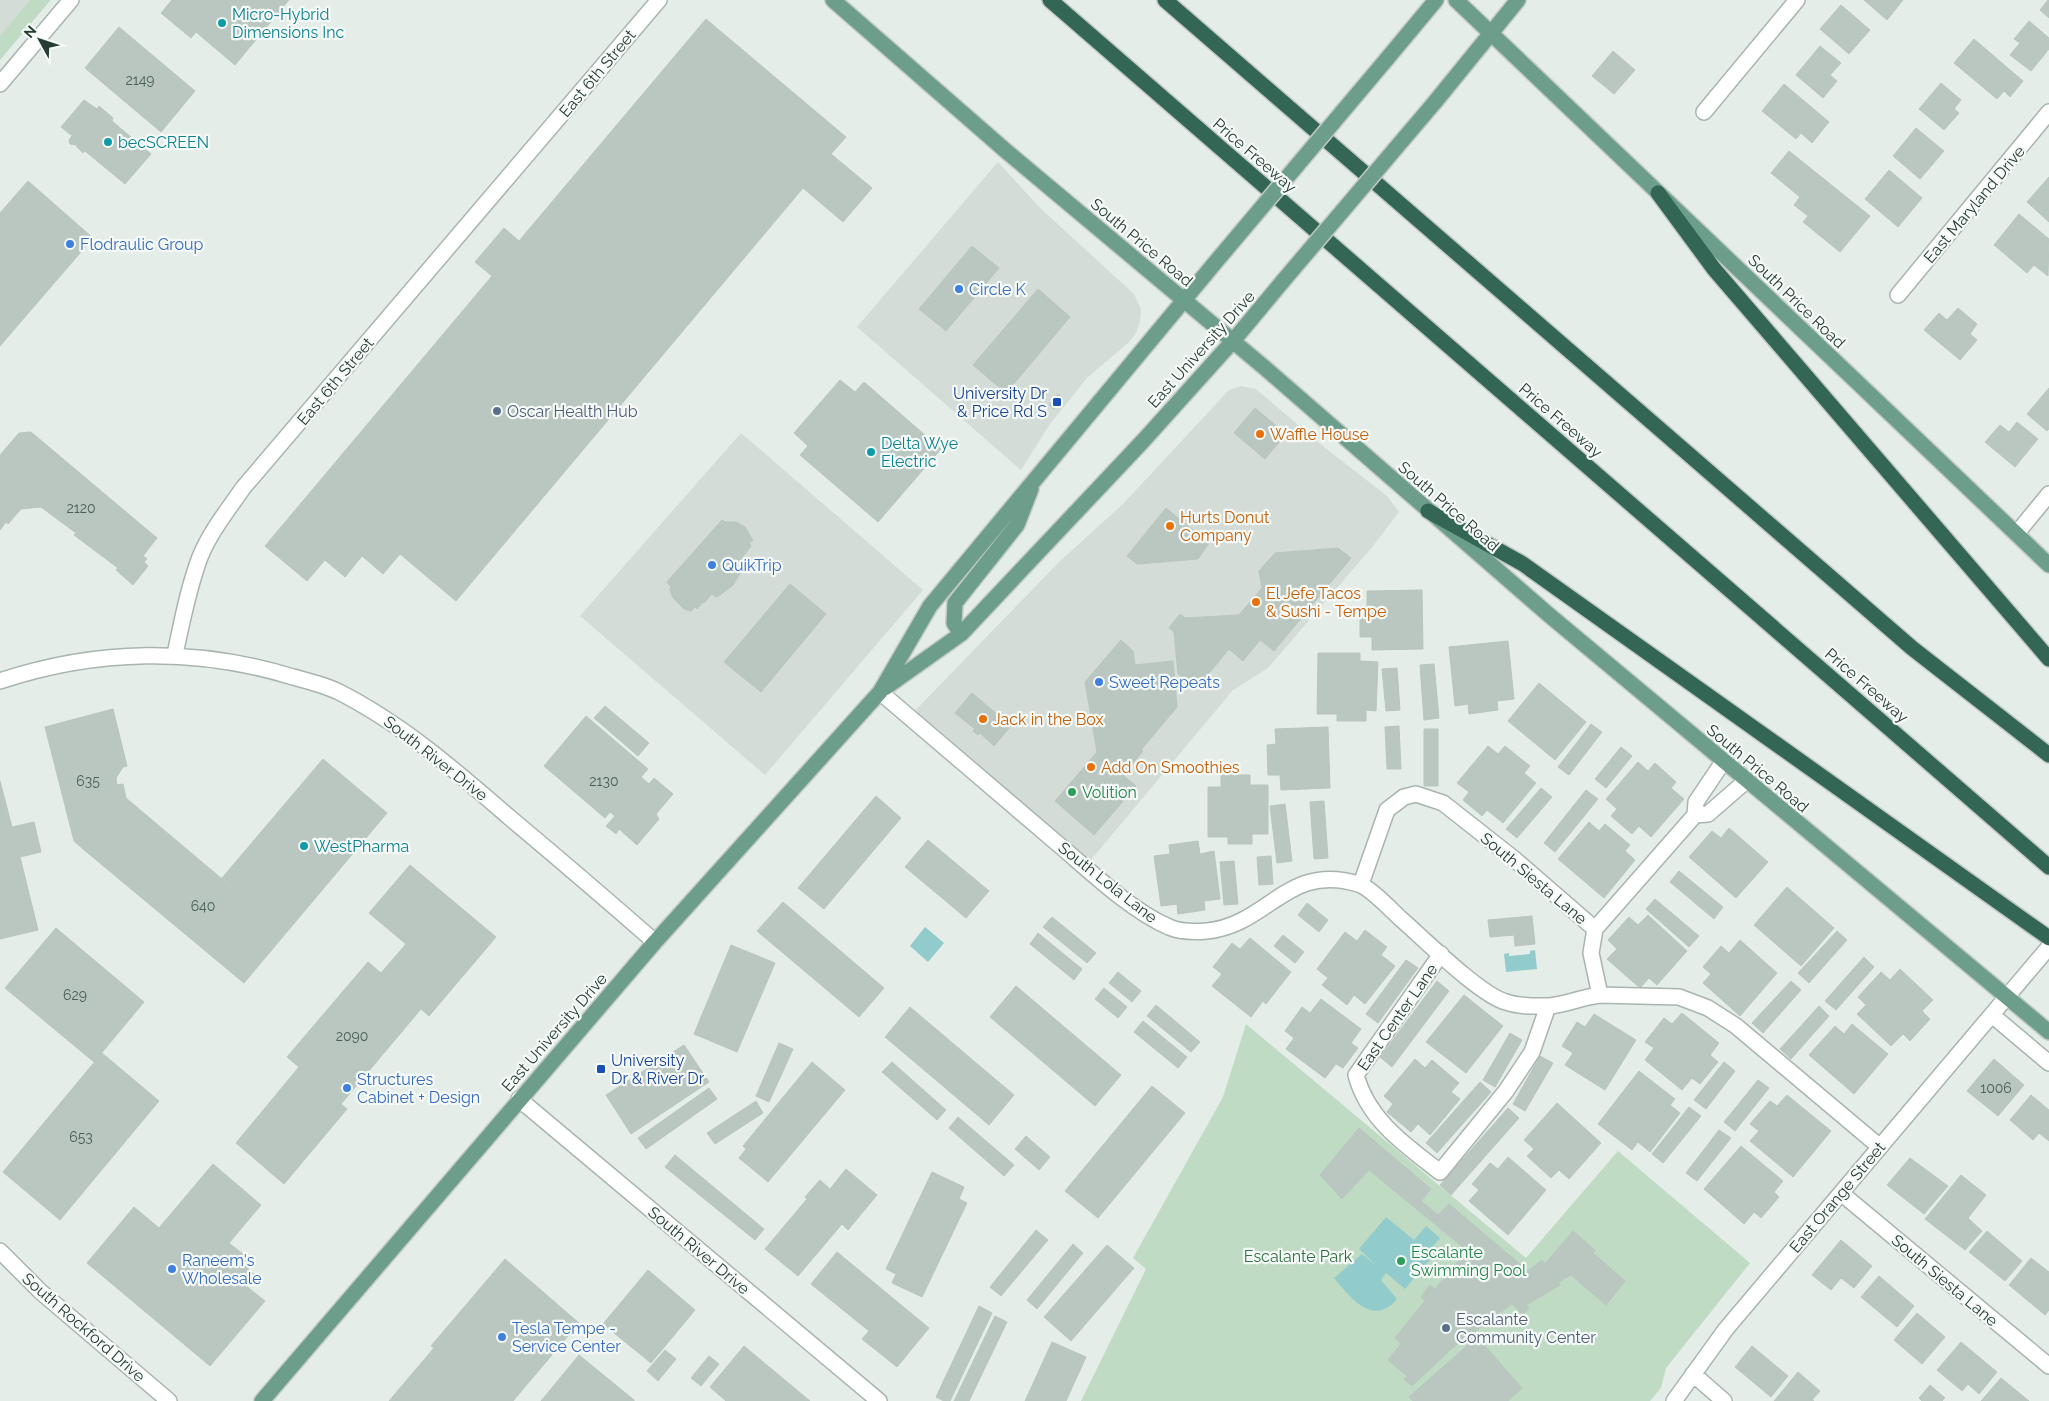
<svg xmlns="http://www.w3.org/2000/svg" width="2049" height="1401" viewBox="0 0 2049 1401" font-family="Raleway,sans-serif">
<rect width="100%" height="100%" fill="#e5ede8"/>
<path fill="#d3dcd7" d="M0,0H51L0,60Z
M998,162L1040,208L1134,294L1141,309L1140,322L1136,333L1129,342L1087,378L1050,424L1021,470L857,327Z
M1241,386L1256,389L1324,447L1387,496L1399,512L1373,546L1268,668L1233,690L1085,867L909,717L1059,562L1123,504L1229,390Z
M741,433L923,590L765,775L580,616Z"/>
<path fill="#c0dbc4" d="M30,0H50L0,60V36Z
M1246,1024L1526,1258L1618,1151L1750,1263L1666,1368L1661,1388L1650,1401H1081L1146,1269L1133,1258L1223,1097Z"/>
<path fill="#92cbcc" d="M925,927L944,943L928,962L910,946Z
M1535,950L1537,969L1506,972L1504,954L1509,953V956L1530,954V951Z
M1386,1217L1414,1240L1426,1226L1440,1238L1428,1252L1432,1257L1405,1289L1386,1273L1381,1280L1397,1299C1373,1328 1350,1297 1334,1278L1362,1254L1378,1267L1359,1249Z"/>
<path fill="#bac7c1" stroke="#b8c6be" d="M172,0H289L235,65L196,32L191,38L161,13Z
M1864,0H1903L1887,20Z
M2048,0H2049V18L2040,10Z
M1841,5L1870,30L1849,54L1820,29Z
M706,19L846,137L831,154L872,188L843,222L803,188L456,601L400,554L383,574L362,556L345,577L325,560L307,581L265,546L492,276L475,262L504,228L519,241Z
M2029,21L2049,38V49L2031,71L2010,55L2020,43L2014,39Z
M119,27L195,91L161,132L85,68Z
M1974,39L2023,81L2010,97L2004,91L1997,99L1954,63Z
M1820,46L1841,63L1830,75L1837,81L1823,98L1796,75Z
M1613,51L1635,70L1614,94L1592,76Z
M1941,83L1961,100L1954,109L1959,113L1944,130L1919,109Z
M1784,84L1829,122L1812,143L1801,133L1796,139L1762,111Z
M84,100L97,109L99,106L113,118L112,121L151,154L125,184L85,151L83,153L76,146L80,138L75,145L70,144L69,140L74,133L71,135L61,127Z
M1916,128L1944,151L1920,179L1893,156Z
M1789,151L1870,216L1840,252L1803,222L1808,216L1794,205L1800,197L1771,173Z
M1889,170L1922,198L1898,227L1865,199Z
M2049,177V222L2027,202Z
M28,181L93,238L0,346V213Z
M2019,214L2049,239L2048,276L2034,265L2027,273L1994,245Z
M972,246L999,268L946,331L919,309Z
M1038,289L1070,317L1006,393L973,365Z
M1958,308L1977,324L1970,334L1977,340L1960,360L1924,330L1939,313L1947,320Z
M840,380L855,392L864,382L941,449L878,522L800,455L808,446L794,433Z
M2049,388V429L2047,431L2027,414Z
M1058,394L1063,398L1054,409L1049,405Z
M1255,408L1286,434L1265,459L1234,433Z
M2017,422L2038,439L2015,467L1985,442L2000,425L2009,432Z
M31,432L157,538L143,556L147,559L144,562L148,566L133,585L116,570L118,568L74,535L76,533L41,507L21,509L8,524L6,522L0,530V455L19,433Z
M1166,508L1209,543L1198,559L1137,564L1127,556Z
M722,520L725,522H736L745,527L751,537L753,540L749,543L751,546L739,562L743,567L742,570L733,585L720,595L716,597L712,594L704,603L703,602L697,609L695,607L691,611L684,609L673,598L670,590L671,587L667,582Z
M1338,548L1351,558L1274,651L1260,640L1243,661L1229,649L1196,689L1178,674L1174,632L1169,628L1180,614L1185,618L1239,615L1262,588L1259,571L1275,553Z
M790,584L826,614L761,692L724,662Z
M1422,590L1423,649L1372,650V637H1360V607H1367V591Z
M1121,640L1133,651L1135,665L1173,661L1177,707L1141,750L1143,751L1123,775L1136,786L1094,835L1055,801L1097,752L1085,682Z
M1508,641L1514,699L1497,701L1498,710L1469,714L1468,704L1455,706L1449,647Z
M1318,653H1360V661L1378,662L1376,711L1366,710V721H1337V714H1317Z
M1434,664L1439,718L1424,720L1420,665Z
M1397,668L1400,710L1386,711L1382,669Z
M1539,683L1586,722L1555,760L1508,721Z
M972,693L1011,726L994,746L980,733L978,735L973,731L975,729L955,713Z
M605,706L649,743L638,756L594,718Z
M113,709L127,766L123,767L116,778L117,785L123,784L126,798L83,849L74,841L45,727Z
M586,716L648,769L641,777L649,784L654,778L673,794L656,814L659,819L637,845L619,829L616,834L606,826L615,816L610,812L605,818L544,766Z
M1591,724L1602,732L1569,775L1558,767Z
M1399,726L1401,769H1387L1385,727Z
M1328,727L1330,788L1281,790L1280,775H1268L1267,745L1276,744L1275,729Z
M1424,729H1438V786H1424Z
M1488,746L1498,754L1505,746L1530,766L1524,773L1536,783L1503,823L1487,810L1482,816L1463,800L1469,792L1457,783Z
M1621,747L1632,756L1606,788L1595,779Z
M323,759L387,813L286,933L222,878Z
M1638,762L1648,771L1655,763L1676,782L1671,788L1684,799L1651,837L1639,826L1632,834L1611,816L1617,809L1606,799Z
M1221,775H1250V785H1268V834H1252V844H1228V837H1208V787H1221Z
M0,781L12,827L34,822L41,852L20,857L38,930L0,939Z
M1541,788L1552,797L1517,838L1506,829Z
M1586,790L1598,799L1555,852L1544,843Z
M876,796L901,818L824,909L798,888Z
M126,798L286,933L244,983L83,849Z
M1324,801L1328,858L1314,859L1310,802Z
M1285,804L1292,861L1277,863L1270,806Z
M1589,822L1599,831L1605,824L1630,845L1625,851L1635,860L1604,898L1558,859Z
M1729,828L1768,862L1736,898L1689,857L1712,831L1721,838Z
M928,840L989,891L966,918L905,867Z
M1198,841L1200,854L1214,851L1220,899L1204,901L1205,910L1178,914L1177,904L1161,906L1154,856L1170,854L1169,845Z
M1271,856L1273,884L1259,885L1257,857Z
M1234,861L1238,904L1224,905L1220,862Z
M410,865L496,937L429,1016L421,1009L341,1104L347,1109L284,1184L236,1143L299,1067L287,1057L368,962L381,973L406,944L369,913Z
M1679,871L1723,907L1714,919L1670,882Z
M1787,887L1834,928L1801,966L1754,925Z
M1655,899L1699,936L1689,947L1646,909Z
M783,902L884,988L859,1017L757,931Z
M1307,903L1328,920L1319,932L1298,915Z
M1648,915L1687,951L1657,985L1649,978L1640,988L1607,959L1617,949L1608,940L1629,917L1638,925Z
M1532,916L1535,944L1515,946L1514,935L1490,937L1488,920Z
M1052,917L1096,953L1087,963L1043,927Z
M56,928L144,1002L94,1062L5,988Z
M1365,930L1387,947L1381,955L1395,966L1365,1004L1354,995L1347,1005L1322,985L1328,978L1317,969L1345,932L1357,941Z
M1837,931L1847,940L1809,983L1798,973Z
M1038,933L1082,969L1074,980L1030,944Z
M1283,935L1304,952L1295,963L1274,946Z
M1250,938L1291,972L1266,1004L1263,1001L1251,1017L1212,986L1222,974L1213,967L1232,943L1240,949Z
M1740,940L1777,973L1740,1016L1703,983L1711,974L1703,967L1721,946L1729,953Z
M731,945L775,963L737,1052L694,1034Z
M1864,957L1874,967L1836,1010L1825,1001Z
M1406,960L1418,968L1378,1023L1366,1014Z
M1900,969L1933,1000L1922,1011L1930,1019L1910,1041L1903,1034L1891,1046L1857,1014L1866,1005L1858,997L1881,972L1890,980Z
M1118,972L1141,991L1132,1002L1109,983Z
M1437,981L1449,991L1392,1067L1380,1057Z
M1791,981L1801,990L1763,1033L1752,1023Z
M1016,986L1121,1075L1095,1106L990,1017Z
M1104,988L1127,1007L1118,1018L1095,999Z
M1464,995L1503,1026L1466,1073L1426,1042Z
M1321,999L1361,1029L1351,1043L1358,1048L1343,1068L1336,1064L1325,1078L1286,1049L1294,1038L1285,1031L1302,1007L1310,1013Z
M1156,1005L1200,1042L1191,1052L1147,1016Z
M1819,1006L1829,1016L1791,1059L1780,1049Z
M910,1007L1014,1095L989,1125L885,1037Z
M1682,1013L1719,1043L1710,1055L1718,1062L1700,1084L1692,1078L1682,1090L1645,1060L1654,1048L1645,1042L1664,1018L1672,1024Z
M1594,1014L1636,1040L1605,1090L1565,1065L1573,1053L1562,1046L1577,1022L1585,1027Z
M1143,1021L1187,1057L1178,1068L1134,1032Z
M1852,1024L1888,1054L1854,1094L1809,1055L1835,1026L1844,1034Z
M1510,1033L1522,1040L1495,1087L1483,1080Z
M779,1043L793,1049L769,1102L756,1096Z
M684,1045L709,1082L631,1134L606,1095Z
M102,1053L159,1101L60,1220L3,1172Z
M1540,1056L1553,1063L1525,1111L1513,1104Z
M1415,1059L1425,1068L1432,1060L1459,1083L1451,1092L1460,1099L1430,1135L1418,1124L1411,1132L1387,1112L1393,1104L1384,1096Z
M1994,1059L2024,1085L1998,1116L1967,1091Z
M812,1062L845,1090L768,1182L739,1158L746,1149L743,1146Z
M892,1062L946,1110L937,1120L882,1072Z
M1724,1062L1735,1071L1706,1109L1694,1100Z
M1639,1071L1675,1099L1670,1105L1680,1113L1650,1152L1638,1142L1632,1150L1598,1124Z
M1758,1080L1769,1088L1735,1131L1724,1122Z
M1480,1082L1491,1092L1437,1153L1426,1143Z
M1152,1086L1185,1113L1098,1218L1065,1191Z
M709,1088L717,1099L646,1149L638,1138Z
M1787,1095L1831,1131L1793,1177L1750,1141L1759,1131L1750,1124L1770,1101L1777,1106Z
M2031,1095L2049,1110V1141L2039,1133L2033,1140L2010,1120Z
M756,1101L763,1113L715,1144L707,1133Z
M1557,1103L1601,1143L1569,1179L1559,1170L1551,1178L1527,1156L1534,1149L1524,1140Z
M1689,1107L1701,1116L1663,1163L1652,1154Z
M1508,1108L1519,1118L1451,1195L1440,1185Z
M958,1117L1014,1165L1004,1176L949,1128Z
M1359,1128L1431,1189L1421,1201L1438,1215L1449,1204L1528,1271L1542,1260L1545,1264L1573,1231L1595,1250L1593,1253L1625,1281L1606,1305L1571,1275L1558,1282L1560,1285L1526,1305L1529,1308L1523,1315L1512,1304L1451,1349L1412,1386L1404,1379L1407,1376L1388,1360L1401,1344L1395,1338L1425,1301L1421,1297L1430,1285L1435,1289L1461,1258L1468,1264L1475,1257L1369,1170L1342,1199L1320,1175Z
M1719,1130L1731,1138L1697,1181L1686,1173Z
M1026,1136L1050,1157L1039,1170L1015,1149Z
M1741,1146L1783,1181L1774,1192L1779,1197L1761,1218L1754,1212L1744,1224L1704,1189Z
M675,1155L764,1229L755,1240L665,1167Z
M1508,1157L1546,1190L1508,1235L1469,1201L1479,1190L1472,1184L1490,1163L1498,1169Z
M1910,1158L1948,1186L1924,1214L1887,1185Z
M213,1164L261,1205L229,1243L248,1258L243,1264L254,1274L245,1285L265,1301L210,1366L87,1263L134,1207L159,1228Z
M846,1169L877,1195L848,1230L842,1224L798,1276L765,1249L807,1199L805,1197L820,1180L830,1189Z
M932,1172L964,1187L959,1199L967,1203L922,1297L892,1283L896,1274L886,1269Z
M1961,1175L1986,1195L1968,1218L1982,1231L1965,1250L1925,1219Z
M1036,1230L1048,1240L1001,1296L990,1287Z
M1987,1231L2022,1261L2005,1281L1969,1252Z
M1841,1240L1872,1266L1854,1288L1841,1278L1831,1290L1812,1275Z
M1073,1244L1083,1253L1037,1309L1027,1300Z
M1107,1245L1134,1268L1071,1341L1044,1317Z
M837,1252L929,1328L897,1367L862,1339L869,1331L811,1284Z
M2031,1258L2049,1272V1310L2045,1315L2009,1285Z
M505,1259L579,1323L513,1401H389L434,1348L431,1346Z
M648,1270L695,1310L651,1363L603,1324Z
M1879,1276L1914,1306L1897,1327L1861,1297Z
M979,1306L992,1313L950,1401H944L936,1397Z
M1917,1313L1945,1337L1922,1364L1894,1340Z
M995,1316L1007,1322L969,1401H954Z
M1477,1337L1522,1388L1508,1401H1413L1409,1397Z
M1052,1342L1086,1357L1066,1401H1025Z
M1961,1342L1997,1372L1979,1394L1968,1384L1962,1391L1937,1370Z
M744,1346L810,1401H726L710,1387Z
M1752,1346L1788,1376L1771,1397L1735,1367Z
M665,1350L676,1359L658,1381L647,1371Z
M579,1355L634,1400V1401H541Z
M709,1356L719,1364L701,1386L691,1378Z
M1798,1372L1820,1391L1812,1400L1814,1401H1774Z
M2001,1378L2029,1401H1981Z
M1930,1385L1945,1398L1942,1401H1922L1919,1398Z"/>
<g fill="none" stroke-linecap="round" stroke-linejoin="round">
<defs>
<path id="minor" d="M0,84L71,0
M1704,112L1797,0
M1898,295L2049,112
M2017,533L2049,494
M175,654C182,622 188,589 200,557C210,532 228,510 243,488L659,0
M0,681C96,649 196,647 293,677C308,681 325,685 339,692C402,724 456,771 509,817C558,858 607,900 655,942
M880,692C939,743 999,793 1058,844C1089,870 1131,911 1169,927C1180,932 1195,932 1207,931C1268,925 1288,862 1358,884C1370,887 1391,910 1401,919C1424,939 1480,995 1506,1002C1520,1007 1536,1006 1550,1006C1568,1004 1582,997 1600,995
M1723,762L1696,802L1695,815L1708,814L1746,781
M1361,884L1387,810L1404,797L1416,794L1443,803L1513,858L1595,929L1591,953L1600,995L1679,997L1708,1008L1736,1026L1880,1147
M1595,929L1695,815
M1441,954L1356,1075C1368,1120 1405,1145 1440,1172L1506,1091L1532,1052L1548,1006
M1992,1015L2049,1063
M519,1099L879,1401
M1841,1193L2049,1366
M0,1251L41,1292L169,1401
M1693,1374L1724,1401
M1674,1401L1726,1329L2049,947"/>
<path id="major" d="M833,0L1006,151L1265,368L1549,615L2049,1032
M1456,0L2049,565
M1386,60L1436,0
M1435,102L1518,0
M961,634L954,623L955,603L1017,525L1031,489
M885,688L961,634L1143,441L1233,341L1283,281
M262,1401L655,942L880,692L930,606L1214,264"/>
<path id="highway" d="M1050,0L2049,867
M1165,0L1912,648L2049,755
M1658,193L1714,269L2049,659
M1428,511L1523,564L2049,938"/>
</defs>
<use href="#minor" stroke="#a8b5ae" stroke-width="18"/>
<use href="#major" stroke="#c2c9c6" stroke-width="18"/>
<use href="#highway" stroke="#c2c9c6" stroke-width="18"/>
<use href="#minor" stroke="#fff" stroke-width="15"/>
<use href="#major" stroke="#6d9e8b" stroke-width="15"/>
<use href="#highway" stroke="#346655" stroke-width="15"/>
<defs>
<path id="major-bridge" d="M1214,264L1386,60
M1283,281L1435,102"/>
</defs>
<use href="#major-bridge" stroke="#c2c9c6" stroke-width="18" stroke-linecap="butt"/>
<use href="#major-bridge" stroke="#6d9e8b" stroke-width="15"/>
</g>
<g fill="#0f9aa8" stroke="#f5f9f7" stroke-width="2">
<circle cx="222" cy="23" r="5"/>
<circle cx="108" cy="142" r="5"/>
<circle cx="871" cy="452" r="5"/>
<circle cx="304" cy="846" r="5"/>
</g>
<g fill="#3f7fe0" stroke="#f5f9f7" stroke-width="2">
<circle cx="70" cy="244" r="5"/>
<circle cx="959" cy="289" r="5"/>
<circle cx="712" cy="565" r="5"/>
<circle cx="1099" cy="682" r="5"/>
<circle cx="347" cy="1088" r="5"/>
<circle cx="172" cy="1269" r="5"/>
<circle cx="502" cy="1337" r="5"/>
</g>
<g fill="#1a4fb4" stroke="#f5f9f7" stroke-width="2">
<rect x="1052" y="397" width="10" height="10" rx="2.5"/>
<rect x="596" y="1064" width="10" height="10" rx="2.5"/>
</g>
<g fill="#5c6f8a" stroke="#f5f9f7" stroke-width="2">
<circle cx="497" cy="411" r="5"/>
<circle cx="1446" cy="1328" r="5"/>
</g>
<g fill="#e8710a" stroke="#f5f9f7" stroke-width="2">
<circle cx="1260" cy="434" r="5"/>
<circle cx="1170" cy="526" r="5"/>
<circle cx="1256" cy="602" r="5"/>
<circle cx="983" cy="719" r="5"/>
<circle cx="1091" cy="767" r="5"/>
</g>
<g fill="#2e9e5b" stroke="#f5f9f7" stroke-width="2">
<circle cx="1072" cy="792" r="5"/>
<circle cx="1401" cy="1261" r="5"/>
</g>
<g text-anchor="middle" stroke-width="4.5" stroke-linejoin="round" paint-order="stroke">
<g font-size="14" fill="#4a6056">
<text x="140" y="85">2149</text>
<text x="81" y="513">2120</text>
<text x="88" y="786">635</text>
<text x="604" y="786">2130</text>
<text x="203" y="911">640</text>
<text x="75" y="1000">629</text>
<text x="352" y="1041">2090</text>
<text x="1996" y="1093">1006</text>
<text x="81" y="1142">653</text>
</g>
<g font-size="16" fill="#0d838f" stroke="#f5f9f7" text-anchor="start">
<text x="232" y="20">Micro-Hybrid<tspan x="232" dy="18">Dimensions Inc</tspan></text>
<text x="118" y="148">becSCREEN</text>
<text x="881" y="449">Delta Wye<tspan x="881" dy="18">Electric</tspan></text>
<text x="314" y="852">WestPharma</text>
</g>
<g font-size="16" fill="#253d33" stroke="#f5f9f7">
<text transform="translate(597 73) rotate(-50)" y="6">East 6th Street</text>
<text transform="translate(1255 155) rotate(41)" y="6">Price Freeway</text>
<text transform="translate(1974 204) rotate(-50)" y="6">East Maryland Drive</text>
<text transform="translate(1142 242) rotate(40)" y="6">South Price Road</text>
<text transform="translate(1797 301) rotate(44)" y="6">South Price Road</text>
<text transform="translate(1201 349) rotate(-48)" y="6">East University Drive</text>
<text transform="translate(335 381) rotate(-50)" y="6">East 6th Street</text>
<text transform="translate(1561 420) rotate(41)" y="6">Price Freeway</text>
<text transform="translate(1449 506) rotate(41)" y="6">South Price Road</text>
<text transform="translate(1867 685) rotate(41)" y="6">Price Freeway</text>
<text transform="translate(436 758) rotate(38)" y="6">South River Drive</text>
<text transform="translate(1758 768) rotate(40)" y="6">South Price Road</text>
<text transform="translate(1534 878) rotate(40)" y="6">South Siesta Lane</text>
<text transform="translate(1108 882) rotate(38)" y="6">South Lola Lane</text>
<text transform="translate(1397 1017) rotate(-55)" y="6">East Center Lane</text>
<text transform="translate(554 1032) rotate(-49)" y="6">East University Drive</text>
<text transform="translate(1837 1197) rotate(-50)" y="6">East Orange Street</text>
<text transform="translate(699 1250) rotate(40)" y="6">South River Drive</text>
<text transform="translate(1945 1280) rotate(40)" y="6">South Siesta Lane</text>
<text transform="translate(84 1327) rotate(41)" y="6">South Rockford Drive</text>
</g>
<g font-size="16" fill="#366cbe" stroke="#f5f9f7" text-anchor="start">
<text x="80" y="250">Flodraulic Group</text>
<text x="969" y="295">Circle K</text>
<text x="722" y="571">QuikTrip</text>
<text x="1109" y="688">Sweet Repeats</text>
<text x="357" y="1085">Structures<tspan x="357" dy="18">Cabinet + Design</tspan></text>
<text x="182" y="1266">Raneem's<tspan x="182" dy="18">Wholesale</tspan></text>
<text x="512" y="1334">Tesla Tempe -<tspan x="512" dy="18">Service Center</tspan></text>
</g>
<g font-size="16" fill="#164399" stroke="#f5f9f7" text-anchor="end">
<text x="1047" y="399">University Dr<tspan x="1047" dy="18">&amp; Price Rd S</tspan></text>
<text x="611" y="1066" text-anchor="start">University<tspan x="611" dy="18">Dr &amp; River Dr</tspan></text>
</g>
<g font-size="16" fill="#4e5e75" stroke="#f5f9f7" text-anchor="start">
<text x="507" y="417">Oscar Health Hub</text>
<text x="1456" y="1325">Escalante<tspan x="1456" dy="18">Community Center</tspan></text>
</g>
<g font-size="16" fill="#c56008" stroke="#f5f9f7" text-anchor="start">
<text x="1270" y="440">Waffle House</text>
<text x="1180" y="523">Hurts Donut<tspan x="1180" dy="18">Company</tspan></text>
<text x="1266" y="599">El Jefe Tacos<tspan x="1266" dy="18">&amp; Sushi - Tempe</tspan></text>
<text x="993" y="725">Jack in the Box</text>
<text x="1101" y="773">Add On Smoothies</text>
</g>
<g font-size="16" fill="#27864d" stroke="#f5f9f7" text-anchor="start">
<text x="1082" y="798">Volition</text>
<text x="1411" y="1258">Escalante<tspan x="1411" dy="18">Swimming Pool</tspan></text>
</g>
<g font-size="16" fill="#337043" stroke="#f5f9f7">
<text x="1298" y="1262">Escalante Park</text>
</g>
</g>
<g transform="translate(40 40) rotate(310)" stroke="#f5f9f7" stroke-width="4" paint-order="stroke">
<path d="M0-4L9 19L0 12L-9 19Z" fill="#253d33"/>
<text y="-8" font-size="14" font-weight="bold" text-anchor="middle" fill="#253d33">N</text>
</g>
</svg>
